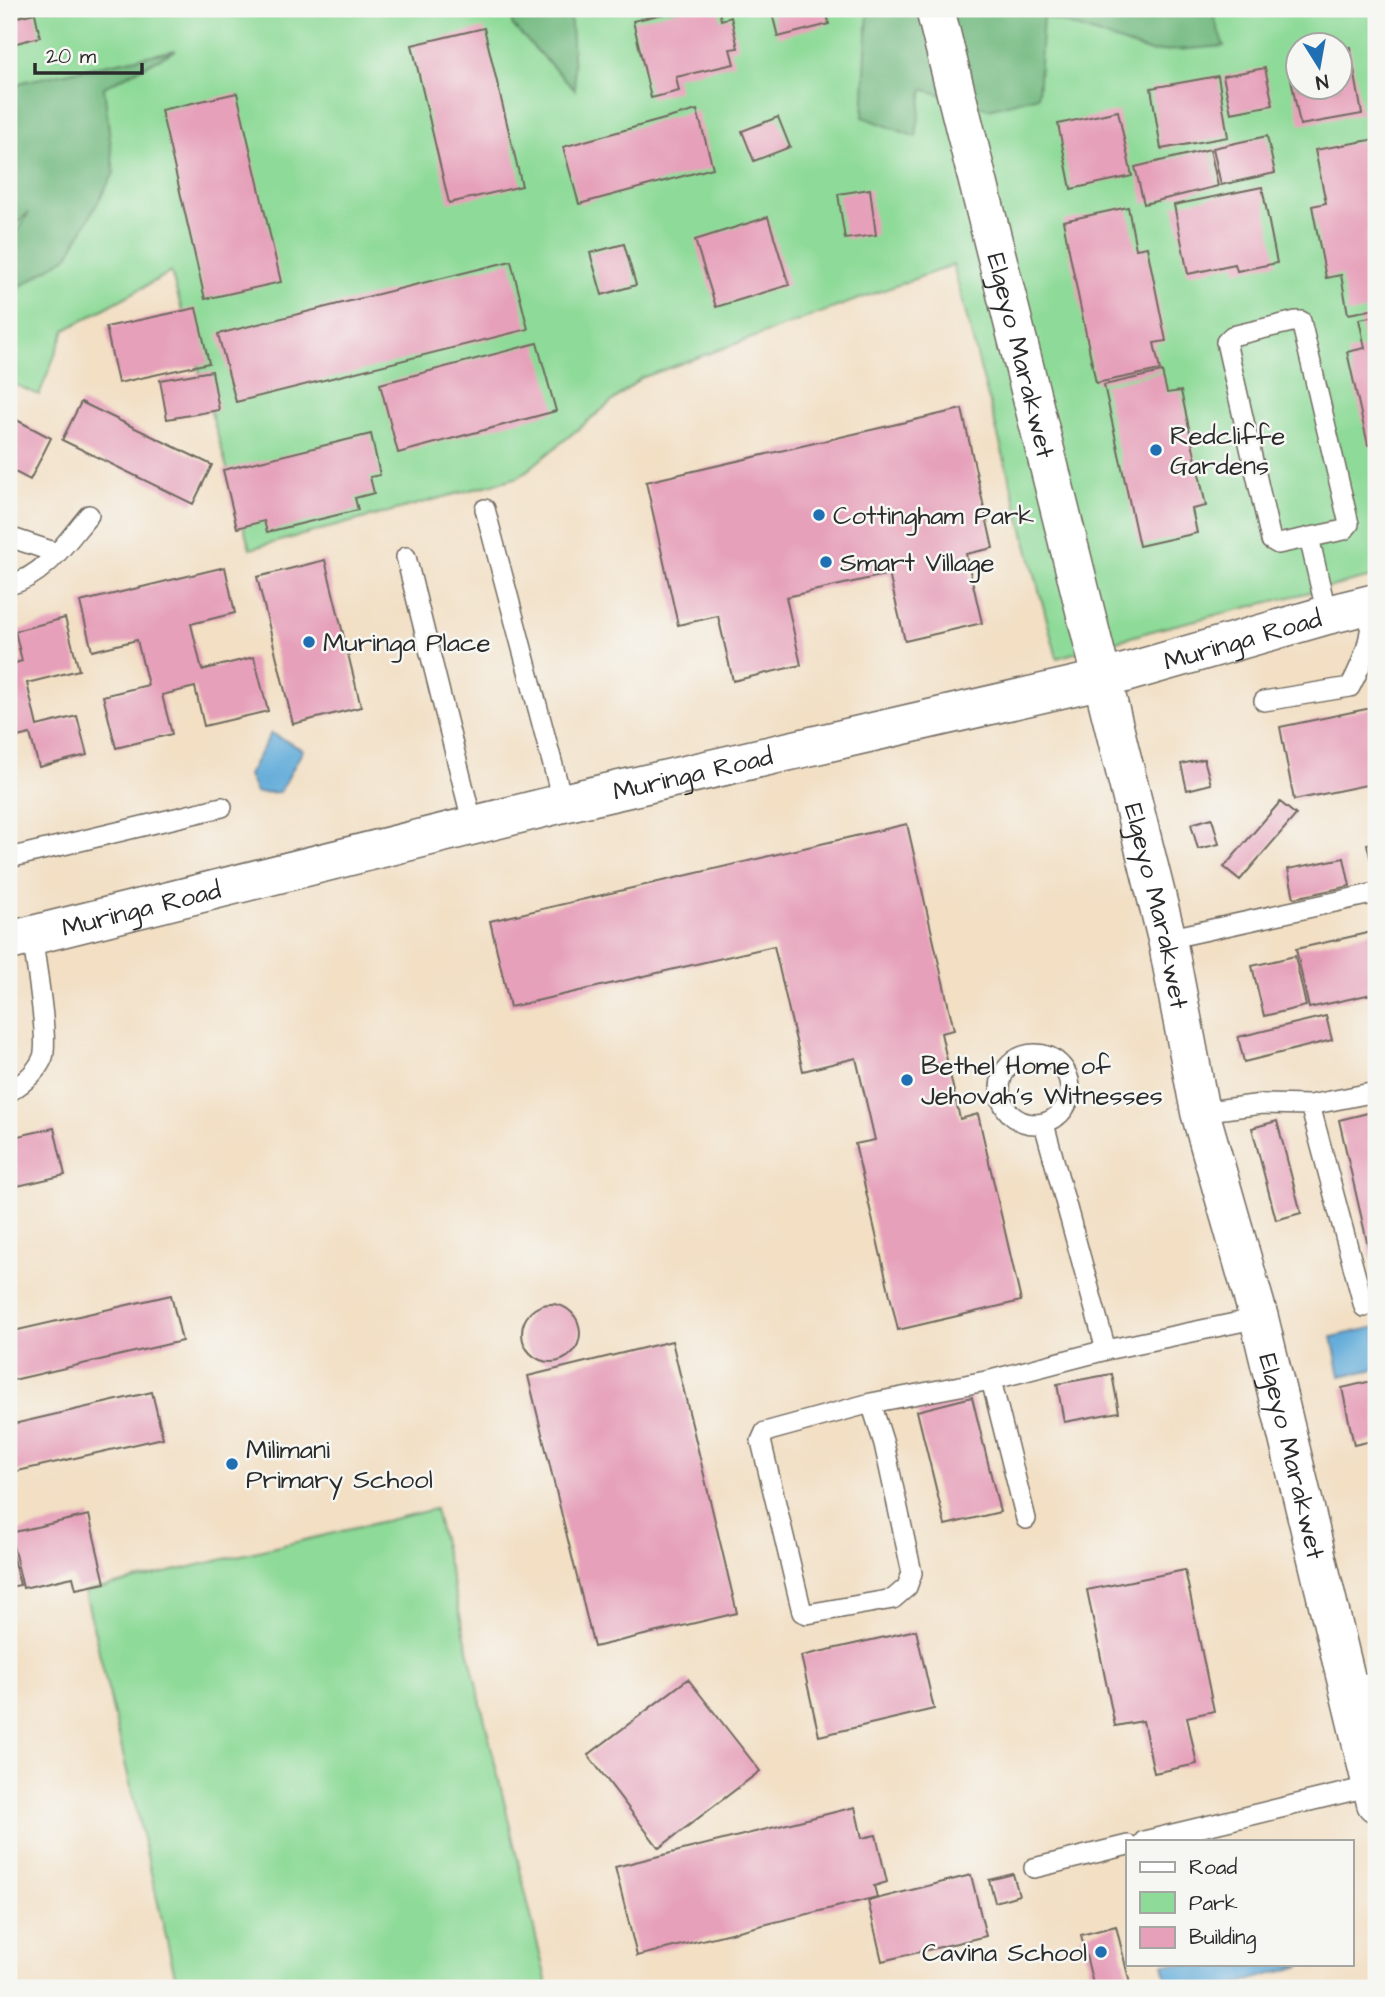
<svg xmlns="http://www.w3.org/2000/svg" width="1385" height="1997" viewBox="0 0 1385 1997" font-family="'Architects Daughter',sans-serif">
<rect width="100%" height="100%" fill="#f6f6f2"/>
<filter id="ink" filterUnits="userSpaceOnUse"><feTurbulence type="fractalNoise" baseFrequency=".0143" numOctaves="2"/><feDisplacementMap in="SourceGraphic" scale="14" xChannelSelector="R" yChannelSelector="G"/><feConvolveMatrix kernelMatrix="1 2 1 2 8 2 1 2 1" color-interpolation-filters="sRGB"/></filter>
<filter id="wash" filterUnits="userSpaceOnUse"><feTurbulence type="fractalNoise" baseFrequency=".00686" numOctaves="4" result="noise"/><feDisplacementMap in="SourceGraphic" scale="28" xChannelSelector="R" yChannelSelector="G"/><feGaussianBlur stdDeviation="1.57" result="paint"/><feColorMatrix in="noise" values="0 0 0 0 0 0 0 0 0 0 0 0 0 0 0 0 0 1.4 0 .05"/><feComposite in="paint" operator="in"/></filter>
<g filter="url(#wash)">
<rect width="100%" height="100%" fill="#f2dfc4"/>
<path fill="#8eda98" stroke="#5c8262" stroke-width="2" fill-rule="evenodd" d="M9,9H1376V576L1159,629L1057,658L953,265L641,378L519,477L250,549L171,272L65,330L39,395L9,382ZM1298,46H1340V88H1298Z
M435,1509L548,1988H178L85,1592Z"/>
<path fill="#72ba80" stroke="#4e7256" stroke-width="2" d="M508,9H570L575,90L513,26Z
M868,9H1211L1224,46L1151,52L1043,16L1038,96L989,109L923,89L916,137L863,117Z
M176,50L104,87L114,173L68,256L9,294V247L29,212L9,230V89L22,82Z
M1376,1576V1628L1369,1590Z"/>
<path fill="#60abd9" stroke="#466b82" stroke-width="2" d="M271,733L303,750L280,792L256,793L248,775Z
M1376,1327V1369L1340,1376L1332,1337Z
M1163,1964H1300L1301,1966L1223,1988H1169Z"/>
<g id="blocks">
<path fill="#e6a0ba" d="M213,9H233V10L214,14Z
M684,9H719L721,20L731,17L738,48L730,49L734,64L676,77L679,91L651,98L633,21Z
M771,9H826L829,24L778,37Z
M35,13L40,37L9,45V19Z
M484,28L522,186L449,203L412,45Z
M1350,47L1362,114L1300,125L1287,58L1298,56V88H1340V49Z
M1265,68L1273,105L1231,113L1223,76Z
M1218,76L1228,137L1161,149L1151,88Z
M237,93L281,282L205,299L161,110Z
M697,110L713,168L579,204L563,147Z
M1118,111L1132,176L1071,189L1058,124Z
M778,117L790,147L754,161L742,131Z
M1267,136L1275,173L1221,185L1213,148Z
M1376,139V309L1348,314L1341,275L1326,278L1312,206L1326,203L1315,150Z
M1210,149L1218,186L1144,204L1135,167Z
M1262,187L1277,263L1237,271L1235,264L1188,274L1174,205Z
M870,189L876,235L845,239L838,194Z
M1128,207L1136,249L1147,247L1166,341L1154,343L1160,370L1096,383L1063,221Z
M768,217L789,285L716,307L695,240Z
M624,244L636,285L602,295L590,253Z
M511,261L528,329L236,402L218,334Z
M196,308L209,363L118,383L106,327Z
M1376,316V443L1368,445L1347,352L1365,348L1359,319Z
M537,343L556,411L398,453L380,384Z
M212,371L219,410L167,419L160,380Z
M1162,372L1167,393L1181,391L1206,506L1192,509L1197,533L1139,546L1104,385Z
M81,402L212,465L193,504L62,440Z
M962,409L993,548L966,554L982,623L905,641L889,574L786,597L801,665L733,681L718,616L678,625L646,482Z
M9,416L51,438L30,480L9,469Z
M371,434L380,475L370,477L374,493L355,498L358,510L267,532L264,521L237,528L223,470Z
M325,560L361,707L293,724L257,577Z
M225,567L235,613L191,624L202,670L254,657L268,711L204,726L195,687L162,695L172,734L116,748L103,696L148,685L137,640L92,651L80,602Z
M65,618L79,670L27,683L37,726L77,716L87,755L39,767L30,734L9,739V665L22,661L15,631Z
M1376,707V783L1294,800L1280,727Z
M1204,759L1211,784L1187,790L1181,764Z
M1280,802L1296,815L1240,880L1224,867Z
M1212,818L1219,844L1198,849L1191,824Z
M907,824L954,1030L941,1033L960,1119L978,1114L1021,1301L898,1330L855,1144L875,1140L856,1058L803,1071L774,946L510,1007L490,921Z
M1376,842V879H1375L1367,844Z
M1344,858L1350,886L1294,898L1288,869Z
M1376,931V993L1309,1008L1296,949Z
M1295,956L1306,1006L1264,1016L1252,966Z
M1326,1016L1332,1040L1244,1062L1238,1037Z
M1376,1111V1258L1371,1259L1339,1120Z
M1277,1121L1301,1213L1276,1220L1252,1128Z
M54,1128L65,1175L9,1188V1138Z
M171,1295L182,1341L9,1381V1332Z
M522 1333a29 29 0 1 1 58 0a29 29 0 1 1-58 0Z
M672,1341L737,1613L594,1647L528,1376Z
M1112,1374L1119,1412L1064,1422L1057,1384Z
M1376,1380V1440L1354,1445L1342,1388Z
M152,1392L163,1438L9,1473V1425Z
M972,1397L1000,1512L945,1525L917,1411Z
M89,1515L105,1583L76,1589L73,1577L23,1588L10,1533Z
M9,1544L20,1585L9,1587Z
M1185,1570L1214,1711L1187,1717L1197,1764L1154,1773L1143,1721L1115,1726L1087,1590Z
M916,1630L934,1709L819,1736L801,1656Z
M688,1679L760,1771L659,1848L588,1755Z
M855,1807L862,1838L876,1835L887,1882L874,1886L877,1897L637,1956L615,1867Z
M1013,1874L1019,1895L995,1902L989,1880Z
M971,1875L986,1936L882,1961L868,1901Z
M1116,1926L1131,1988H1094L1081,1935Z"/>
</g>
</g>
<g filter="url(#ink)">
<use href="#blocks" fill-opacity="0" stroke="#716a61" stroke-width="2"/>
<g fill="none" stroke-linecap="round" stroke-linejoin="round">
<defs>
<path id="service" d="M1296,321H1301L1349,524L1344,530L1278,544L1271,540L1226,342L1232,336Z
M485,509L563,803
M9,537L57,553
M1309,537L1327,615
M406,557L473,825
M9,585C45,576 66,542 89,515
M1264,701L1350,687C1366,657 1371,638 1373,604
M9,858L222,807
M1167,939L1376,893
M1000 1089a35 35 0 1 1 70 0a35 35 0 1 1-70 0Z
M9,1092C22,1084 37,1073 43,1057C49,1039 35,958 32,935
M1310,1105L1364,1307
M1200,1112L1262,1104L1310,1105L1376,1092
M1044,1124L1106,1350
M991,1380L1026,1519
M871,1403L884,1444L912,1573L907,1587L893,1599L807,1614L802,1612L761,1441L765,1432L871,1403L991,1380L1106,1350L1259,1318
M1348,1687L1376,1681
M1144,1841L1372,1786
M1034,1868L1128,1845"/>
<g id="minor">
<path id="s1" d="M9,941L563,803L1104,679L1327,615L1376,603"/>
</g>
<g id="tertiary">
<path id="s2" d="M935,9L1167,939L1200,1112L1259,1318L1376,1803"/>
</g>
</defs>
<use href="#service" stroke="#716a61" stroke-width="22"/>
<use href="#minor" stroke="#716a61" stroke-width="41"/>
<use href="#tertiary" stroke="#716a61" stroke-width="41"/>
<use href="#service" stroke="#fff" stroke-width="19"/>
<use href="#minor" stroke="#fff" stroke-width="38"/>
<use href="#tertiary" stroke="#fff" stroke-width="38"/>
</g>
</g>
<g fill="#1f6fb2" stroke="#f6f6f2" stroke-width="2.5">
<circle cx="1156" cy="450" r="7"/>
<circle cx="819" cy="515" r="7"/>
<circle cx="826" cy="562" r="7"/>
<circle cx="309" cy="642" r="7"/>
<circle cx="907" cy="1080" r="7"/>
<circle cx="232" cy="1464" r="7"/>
<circle cx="1101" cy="1952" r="7"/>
</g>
<g text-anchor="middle" stroke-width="5" stroke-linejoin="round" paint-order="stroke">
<g font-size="26" fill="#2b2b2b" stroke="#f6f6f2">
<text dy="9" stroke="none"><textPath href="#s2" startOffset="357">Elgeyo Marakwet</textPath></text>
<text dy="9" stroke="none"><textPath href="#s1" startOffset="1270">Muringa Road</textPath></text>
<text dy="9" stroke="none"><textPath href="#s1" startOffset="704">Muringa Road</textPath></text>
<text dy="9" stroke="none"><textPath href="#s2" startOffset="924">Elgeyo Marakwet</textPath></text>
<text dy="9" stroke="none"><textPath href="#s1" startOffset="136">Muringa Road</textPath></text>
<text dy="9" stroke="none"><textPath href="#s2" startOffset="1491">Elgeyo Marakwet</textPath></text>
</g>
<g font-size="26" fill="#2b2b2b" stroke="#f6f6f2" text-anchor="start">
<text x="1170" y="444">Redcliffe<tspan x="1170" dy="30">Gardens</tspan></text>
<text x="833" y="524">Cottingham Park</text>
<text x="840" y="571">Smart Village</text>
<text x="323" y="651">Muringa Place</text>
<text x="921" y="1074">Bethel Home of<tspan x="921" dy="30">Jehovah's Witnesses</tspan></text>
<text x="246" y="1458">Milimani<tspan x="246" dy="30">Primary School</tspan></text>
<text x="1087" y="1961" text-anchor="end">Cavina School</text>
</g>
</g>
<rect width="1385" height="1997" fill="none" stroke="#f6f6f2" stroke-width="35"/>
<rect x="1126" y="1840" width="228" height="126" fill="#f6f6f2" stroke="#a5a5a2" stroke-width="2"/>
<rect x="1140" y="1862" width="35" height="10" fill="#ffffff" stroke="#a5a5a2" stroke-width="2"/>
<text x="1189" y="1874" font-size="21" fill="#2b2b2b">Road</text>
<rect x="1140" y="1892" width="35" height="21" fill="#8eda98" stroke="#a5a5a2" stroke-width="2"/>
<text x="1189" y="1910" font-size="21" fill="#2b2b2b">Park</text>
<rect x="1140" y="1927" width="35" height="21" fill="#e6a0ba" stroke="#a5a5a2" stroke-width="2"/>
<text x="1189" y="1944" font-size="21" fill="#2b2b2b">Building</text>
<g transform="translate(1319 66) rotate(169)"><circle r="33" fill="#f6f6f2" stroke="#a5a5a2" stroke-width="2"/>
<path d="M0-5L12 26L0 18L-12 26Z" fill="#1f6fb2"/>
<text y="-10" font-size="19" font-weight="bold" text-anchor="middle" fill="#2b2b2b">N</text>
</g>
<path d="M35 63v10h107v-10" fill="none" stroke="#2b2b2b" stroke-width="3.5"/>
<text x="46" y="63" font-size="21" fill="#2b2b2b" stroke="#f6f6f2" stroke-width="5" paint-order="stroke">20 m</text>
</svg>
